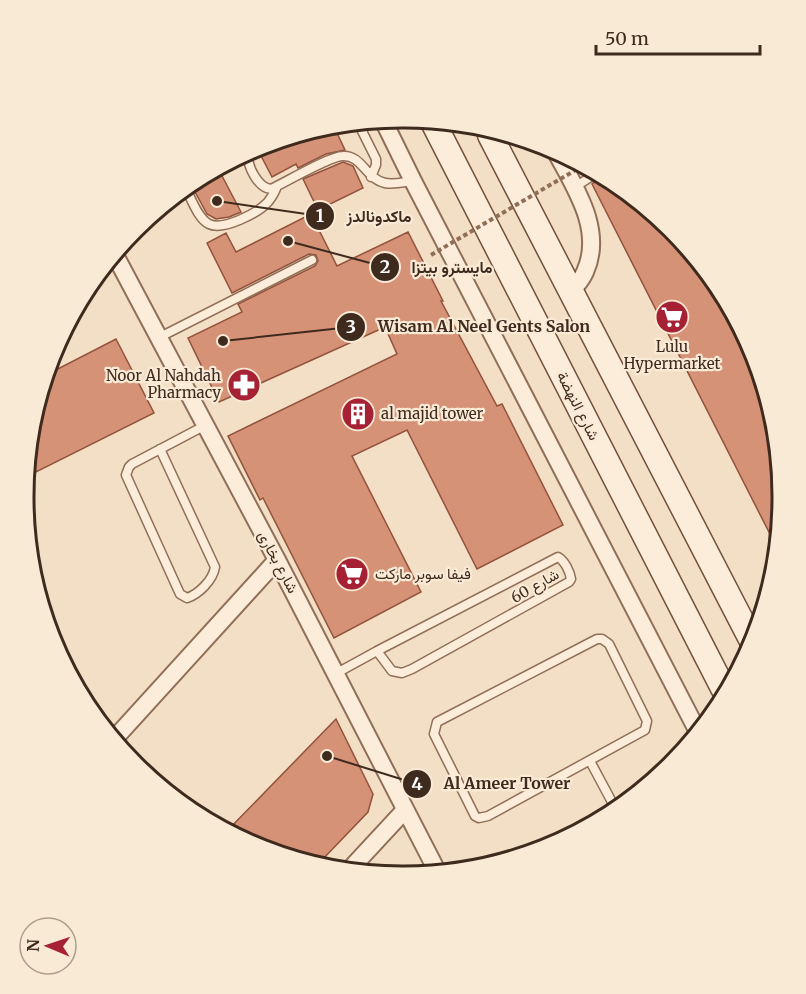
<svg xmlns="http://www.w3.org/2000/svg" width="806" height="994" viewBox="0 0 806 994" font-family="Merriweather,Vazirmatn,serif">
<rect width="100%" height="100%" fill="#f3dfc5"/>
<path fill="#d59277" stroke="#92523b" stroke-width="1.5" d="M336,131L345,150L326,154L298,168L296,164L272,177L258,150L266,145Z
M343,162L353,166L363,188L318,210L303,179Z
M220,172L241,212L229,217L216,219L207,214L194,190Z
M597,180L671,229L753,352L782,497L773,540L592,184Z
M311,214L337,266L408,232L443,301H441L497,406L502,404L563,525L477,569L407,430L352,456L421,592L334,638L263,498L260,500L228,436L397,354L385,327L219,402L188,338L242,312L238,304L315,266L318,261L316,255L309,254L232,293L207,243L226,233L236,252Z
M116,339L154,413L28,476L48,374Z
M336,719L373,794L368,812L322,860L258,847L230,828Z"/>
<g fill="none" stroke-linecap="round" stroke-linejoin="round">
<defs>
<path id="lane" d="M360,127L376,159V165L371,177
M248,154C247,166 258,188 271,189C286,182 330,156 343,156C362,155 366,179 385,183C394,185 404,182 413,181
M575,187L592,176
M188,193C193,203 199,219 209,224C223,231 258,213 268,202C272,197 275,192 277,186
M158,338L312,260
M160,449L215,567C213,580 199,594 187,598L180,594L126,475L129,467L132,464L204,426
M558,557C565,561 570,572 571,579L569,582L412,669L402,673L392,671L377,651Z
M597,639H602L609,644L647,721L645,730L488,816L479,818L475,816L434,734L437,722Z
M335,674L377,651
M590,761L613,804"/>
<path id="street" d="M384,122L413,181L696,728
M556,152C575,188 604,230 585,272C582,279 576,286 571,291
M116,257L277,560L436,869
M116,737L277,560
M353,866L404,811"/>
<path id="secondary" d="M434,124L723,688
M490,135L753,643"/>
</defs>
<use href="#lane" stroke="#906f58" stroke-width="11"/>
<use href="#street" stroke="#906f58" stroke-width="20"/>
<use href="#secondary" stroke="#72503b" stroke-width="27"/>
<use href="#lane" stroke="#fcedda" stroke-width="8"/>
<use href="#street" stroke="#fcedda" stroke-width="16"/>
<use href="#secondary" stroke="#fcedda" stroke-width="24"/>
<path stroke="#906f58" stroke-width="4" stroke-dasharray="4.5 3" stroke-linecap="butt" d="M431,255L579,168"/>
</g>
<defs>
<symbol id="supermarket-disc" viewBox="-11 -11 22 22"><circle r="9.5" fill="#a62134" stroke="#f9ead6"/><path d="M-6-5.5h2.5l.6 2H6L4.5 2H-2.5L-4.4-4H-6ZM-1.5 3.2a1.3 1.3 0 1 0 .1 0ZM3 3.2a1.3 1.3 0 1 0 .1 0Z" fill="#fff"/></symbol>
<symbol id="pharmacy-disc" viewBox="-11 -11 22 22"><circle r="9.5" fill="#a62134" stroke="#f9ead6"/><path d="M-2-6h4v4h4v4h-4v4h-4v-4h-4v-4h4Z" fill="#fff"/></symbol>
<symbol id="building-disc" viewBox="-11 -11 22 22"><circle r="9.5" fill="#a62134" stroke="#f9ead6"/><path d="M-4-6H4V6H1V3H-1V6H-4ZM-2.5-4.3h1.7v1.8h-1.7ZM.8-4.3h1.7v1.8H.8ZM-2.5-1h1.7V.8h-1.7ZM.8-1h1.7V.8H.8Z" fill="#fff"/></symbol>
</defs>
<g fill-rule="evenodd">
<use href="#supermarket-disc" x="653" y="298" width="38" height="38"/>
<use href="#pharmacy-disc" x="225" y="366" width="38" height="38"/>
<use href="#building-disc" x="339" y="395" width="38" height="38"/>
<use href="#supermarket-disc" x="333" y="555" width="38" height="38"/>
</g>
<g text-anchor="middle" stroke-width="4.5" stroke-linejoin="round" paint-order="stroke">
<g font-size="15" fill="#3f2a1e" stroke="#f9ead6" text-anchor="start">
<text x="672" y="352" text-anchor="middle">Lulu<tspan x="672" dy="17">Hypermarket</tspan></text>
<text x="221" y="381" text-anchor="end">Noor Al Nahdah<tspan x="221" dy="17">Pharmacy</tspan></text>
<text x="381" y="419">al majid tower</text>
<text x="375" y="579">فيفا سوبر ماركت</text>
</g>
<g font-size="15" fill="#3f2a1e" stroke="#f9ead6">
<text transform="translate(578 406) rotate(63)" y="5">شارع النهضة</text>
<text transform="translate(278 562) rotate(62)" y="5">شارع بخارى</text>
<text transform="translate(535 586) rotate(-30)" y="5">شارع 60</text>
</g>
</g>
<path d="M0 0H806V994H0ZM402 128H404A368 368 0 0 1 772 496V498A368 368 0 0 1 404 866H402A368 368 0 0 1 34 498V496A368 368 0 0 1 402 128Z" fill="#f9ead6" fill-rule="evenodd"/>
<path fill="none" stroke="#3f2a1e" stroke-width="3" d="M402 128H404A368 368 0 0 1 772 496V498A368 368 0 0 1 404 866H402A368 368 0 0 1 34 498V496A368 368 0 0 1 402 128Z"/>
<path fill="none" stroke="#3f2a1e" stroke-width="2" d="M217 201L320 216M288 241L385 267M223 341L351 327M327 756L417 784"/>
<g fill="#3f2a1e" stroke="#f9ead6" stroke-width="2">
<circle cx="217" cy="201" r="6"/>
<circle cx="288" cy="241" r="6"/>
<circle cx="223" cy="341" r="6"/>
<circle cx="327" cy="756" r="6"/>
<circle cx="320" cy="216" r="15"/>
<circle cx="385" cy="267" r="15"/>
<circle cx="351" cy="327" r="15"/>
<circle cx="417" cy="784" r="15"/>
</g>
<g font-size="18" text-anchor="middle" font-weight="bold" fill="#fff">
<text x="320" y="222">1</text>
<text x="385" y="273">2</text>
<text x="351" y="333">3</text>
<text x="417" y="790">4</text>
</g>
<g font-size="16" text-anchor="middle" font-weight="bold" fill="#3f2a1e" stroke="#f9ead6" stroke-width="4.5" stroke-linejoin="round" paint-order="stroke">
<text x="379" y="222">ماكدونالدز</text>
<text x="452" y="273">مايسترو بيتزا</text>
<text x="484" y="332">Wisam Al Neel Gents Salon</text>
<text x="507" y="789">Al Ameer Tower</text>
</g>
<g transform="translate(48 946) rotate(272)"><circle r="28" fill="#f9ead6" stroke="#af9d8c" stroke-width="1.5"/>
<path d="M0-4.5L10 22L0 15L-10 22Z" fill="#a62134"/>
<text y="-9" font-size="16" font-weight="bold" text-anchor="middle" fill="#3f2a1e">N</text>
</g>
<path d="M596 45v9h164v-9" fill="none" stroke="#3f2a1e" stroke-width="3"/>
<text x="605" y="45" font-size="18" fill="#3f2a1e" stroke="#f9ead6" stroke-width="4.5" paint-order="stroke">50 m</text>
</svg>
